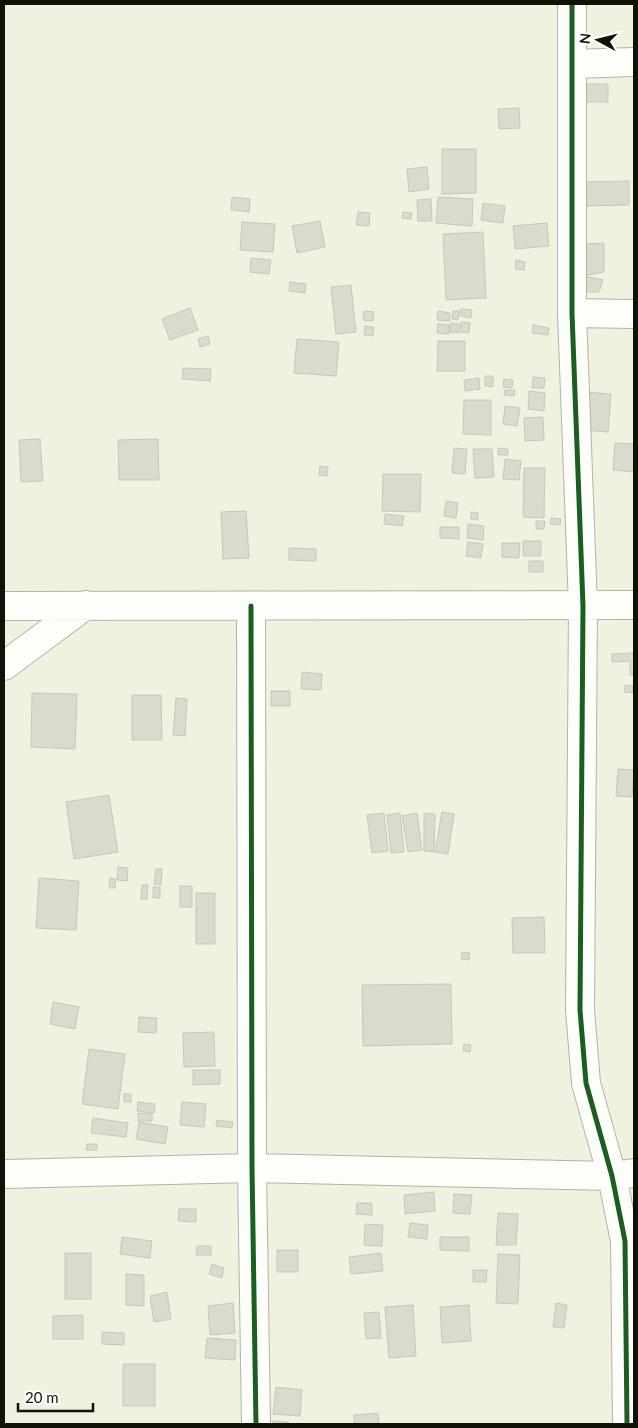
<svg xmlns="http://www.w3.org/2000/svg" width="638" height="1428" viewBox="0 0 638 1428" font-family="Lato,sans-serif">
<rect width="100%" height="100%" fill="#f0f2e0"/>
<path fill="#d9dbcd" stroke="#c7c8ba" d="M579,84H608V102H579Z
M519,108L520,128L499,129L498,109Z
M442,149H476V193L442,194Z
M427,167L429,189L409,192L407,169Z
M629,181V205L578,206L577,182Z
M232,197L250,199L249,212L231,210Z
M438,197L473,199L472,226L436,223Z
M431,199L432,221H418L417,200Z
M483,203L505,206L503,223L481,220Z
M358,212L370,213L369,226L356,225Z
M403,212L412,213L411,219L402,218Z
M320,221L325,247L297,253L292,226Z
M242,222L275,224L273,252L240,250Z
M547,223L549,246L515,249L513,226Z
M483,232L486,298L446,300L443,234Z
M604,243V272L583,276V244Z
M251,258L271,260L269,274L250,272Z
M516,260L525,262L524,270L515,269Z
M583,276L603,280L599,292H580Z
M290,282L306,284L305,293L289,291Z
M351,285L356,332L336,334L331,287Z
M190,308L198,330L170,340L162,319Z
M461,309L472,310L471,318L461,316Z
M364,311L374,312L373,321L363,320Z
M438,311L450,313V321L437,320Z
M453,311H460L458,320L452,319Z
M461,322L470,323L469,333L460,332Z
M451,323L459,324L458,333L450,332Z
M438,324L450,325L449,334L437,333Z
M533,325L549,328L548,335L532,333Z
M365,326L374,327L373,336L364,335Z
M208,336L210,344L200,347L198,339Z
M297,339L339,342L336,376L294,373Z
M438,341H465V371H437Z
M183,368L211,369L210,381L182,379Z
M485,376H493V387L485,386Z
M533,377L545,378L544,388H532Z
M479,378L480,389L465,391L464,380Z
M504,379L513,380L512,388L503,387Z
M505,390H515L514,396L504,395Z
M529,391L545,393L544,411L528,409Z
M585,392L611,394L608,432L582,430Z
M464,400H491V435L463,434Z
M505,406L520,408L517,426L503,424Z
M543,417L544,440L525,441L524,418Z
M40,439L43,481L21,482L19,440Z
M158,439L159,480H119L118,440Z
M615,443L634,444V472L613,470Z
M454,448L467,449L465,474L452,473Z
M498,448L508,449V455H498Z
M473,449H492L494,477L475,478Z
M505,459L521,461L519,480L503,479Z
M320,466L328,467L327,476L319,475Z
M524,468H545L544,518L523,517Z
M383,474H421L420,512L382,511Z
M446,501L458,503L456,518L444,516Z
M246,511L249,558L223,559L221,512Z
M471,512L478,513V520L471,519Z
M385,514L404,516L402,526L384,524Z
M551,518L561,519L560,525L550,524Z
M536,521H545L544,529H536Z
M468,524L484,526L483,540L467,538Z
M440,527H459V539L440,538Z
M523,541H541V556H523Z
M468,542L483,544L481,558L466,556Z
M502,543H520L519,558L502,557Z
M289,548L316,549V561L289,560Z
M529,561H543V572H529Z
M634,653V675H630V661L612,662V654Z
M302,672L322,674L321,690L301,689Z
M625,685L633,686V693L624,692Z
M271,691H290V706H271Z
M32,693L77,694L75,749L31,747Z
M132,695H161L162,740H132Z
M176,698L187,699L185,736L173,735Z
M618,769L634,770L632,797L616,796Z
M109,795L118,852L74,859L66,802Z
M442,812L454,814L448,854L435,852Z
M384,813L388,851L372,853L367,815Z
M400,813L404,852L391,853L387,815Z
M417,813L422,850L408,852L402,816Z
M424,813L435,814L434,852L424,851Z
M118,867L128,868L127,881L117,880Z
M156,869H162L161,885L154,884Z
M39,878L79,881L76,930L36,928Z
M110,878L116,879L115,888H109Z
M142,885H148L147,899H141Z
M180,886H192V907H180Z
M153,887H160V898H153Z
M196,893H215V944H196Z
M544,917L545,953H513L512,918Z
M462,952L470,953L469,960L461,959Z
M451,984L452,1044L363,1046L362,985Z
M53,1002L79,1007L75,1029L50,1024Z
M139,1017L157,1018L156,1033L138,1032Z
M214,1032L215,1066L184,1067L183,1033Z
M464,1044L471,1045L470,1052L463,1051Z
M89,1049L125,1054L118,1109L82,1104Z
M193,1070H220V1084L193,1085Z
M124,1094H131V1102H124Z
M138,1102L155,1104L154,1113L137,1111Z
M182,1102L206,1104L204,1127L180,1125Z
M138,1113L152,1114V1121H138Z
M93,1118L128,1123L126,1137L91,1133Z
M217,1120L233,1122L232,1128L216,1126Z
M139,1122L168,1127L165,1144L136,1139Z
M87,1144H97V1150H86Z
M434,1192L435,1211L405,1214L404,1195Z
M454,1194L472,1195L470,1214L453,1213Z
M357,1203H372V1215L356,1214Z
M179,1209H196V1222L178,1221Z
M498,1213L518,1214L516,1245H496Z
M410,1223L428,1225L427,1239L408,1237Z
M365,1224L383,1225L382,1246L364,1245Z
M122,1237L152,1241L150,1258L120,1254Z
M440,1237H469V1251L440,1250Z
M197,1246H211V1255H196Z
M277,1250H298V1272H277Z
M65,1253H91V1299H65Z
M381,1253L383,1271L351,1274L349,1257Z
M498,1254L520,1255L518,1304L496,1303Z
M212,1264L224,1268L222,1278L209,1274Z
M473,1270H487L486,1282H473Z
M126,1274L144,1275V1306L126,1305Z
M167,1292L171,1319L154,1322L150,1296Z
M233,1303L235,1333L210,1335L208,1306Z
M556,1303L567,1305L564,1328L553,1327Z
M413,1305L416,1356L389,1358L385,1307Z
M469,1305L471,1341L442,1343L440,1307Z
M379,1312L381,1338L366,1339L364,1313Z
M83,1315V1339H53V1316Z
M102,1332L124,1333V1345L102,1344Z
M207,1338L236,1340L235,1360L205,1358Z
M123,1364H155V1406H123Z
M276,1387L302,1390L300,1416L273,1414Z
M378,1413L379,1424H354V1415Z
M273,1421L289,1422L288,1424H272Z"/>
<g fill="none" stroke-linecap="round" stroke-linejoin="round">
<defs>
<path id="street" d="M572,4V313L583,606L580,1010L586,1083L612,1176L625,1241L627,1424
M572,64L634,62
M572,313L634,314
M4,606L634,605
M251,606L252,1168L256,1424
M4,666L86,605
M4,1174L252,1168L612,1176L634,1173"/>
</defs>
<use href="#street" stroke="#b2b4a6" stroke-width="30"/>
<use href="#street" stroke="#fdfdfa" stroke-width="28"/>
<defs>
<path id="cycleway" d="M572,4V313L583,606L580,1010L586,1083L612,1176L625,1241L627,1424
M251,606L252,1168L256,1424"/>
</defs>
<use href="#cycleway" stroke="#fff" stroke-width="8"/>
<use href="#cycleway" stroke="#1b5e20" stroke-width="5"/>
</g>
<rect width="638" height="1428" fill="none" stroke="#111207" stroke-width="10"/>
<g transform="translate(598 40) rotate(277)" stroke="#ffffff" stroke-width="4" paint-order="stroke">
<path d="M0-4L9 19L0 12L-9 19Z" fill="#111207"/>
<text y="-8" font-size="14" font-weight="bold" text-anchor="middle" fill="#111207">N</text>
</g>
<path d="M18 1403v8h75v-8" fill="none" stroke="#111207" stroke-width="2.5"/>
<text x="25" y="1403" font-size="15" fill="#111207" stroke="#ffffff" stroke-width="4" paint-order="stroke">20 m</text>
</svg>
